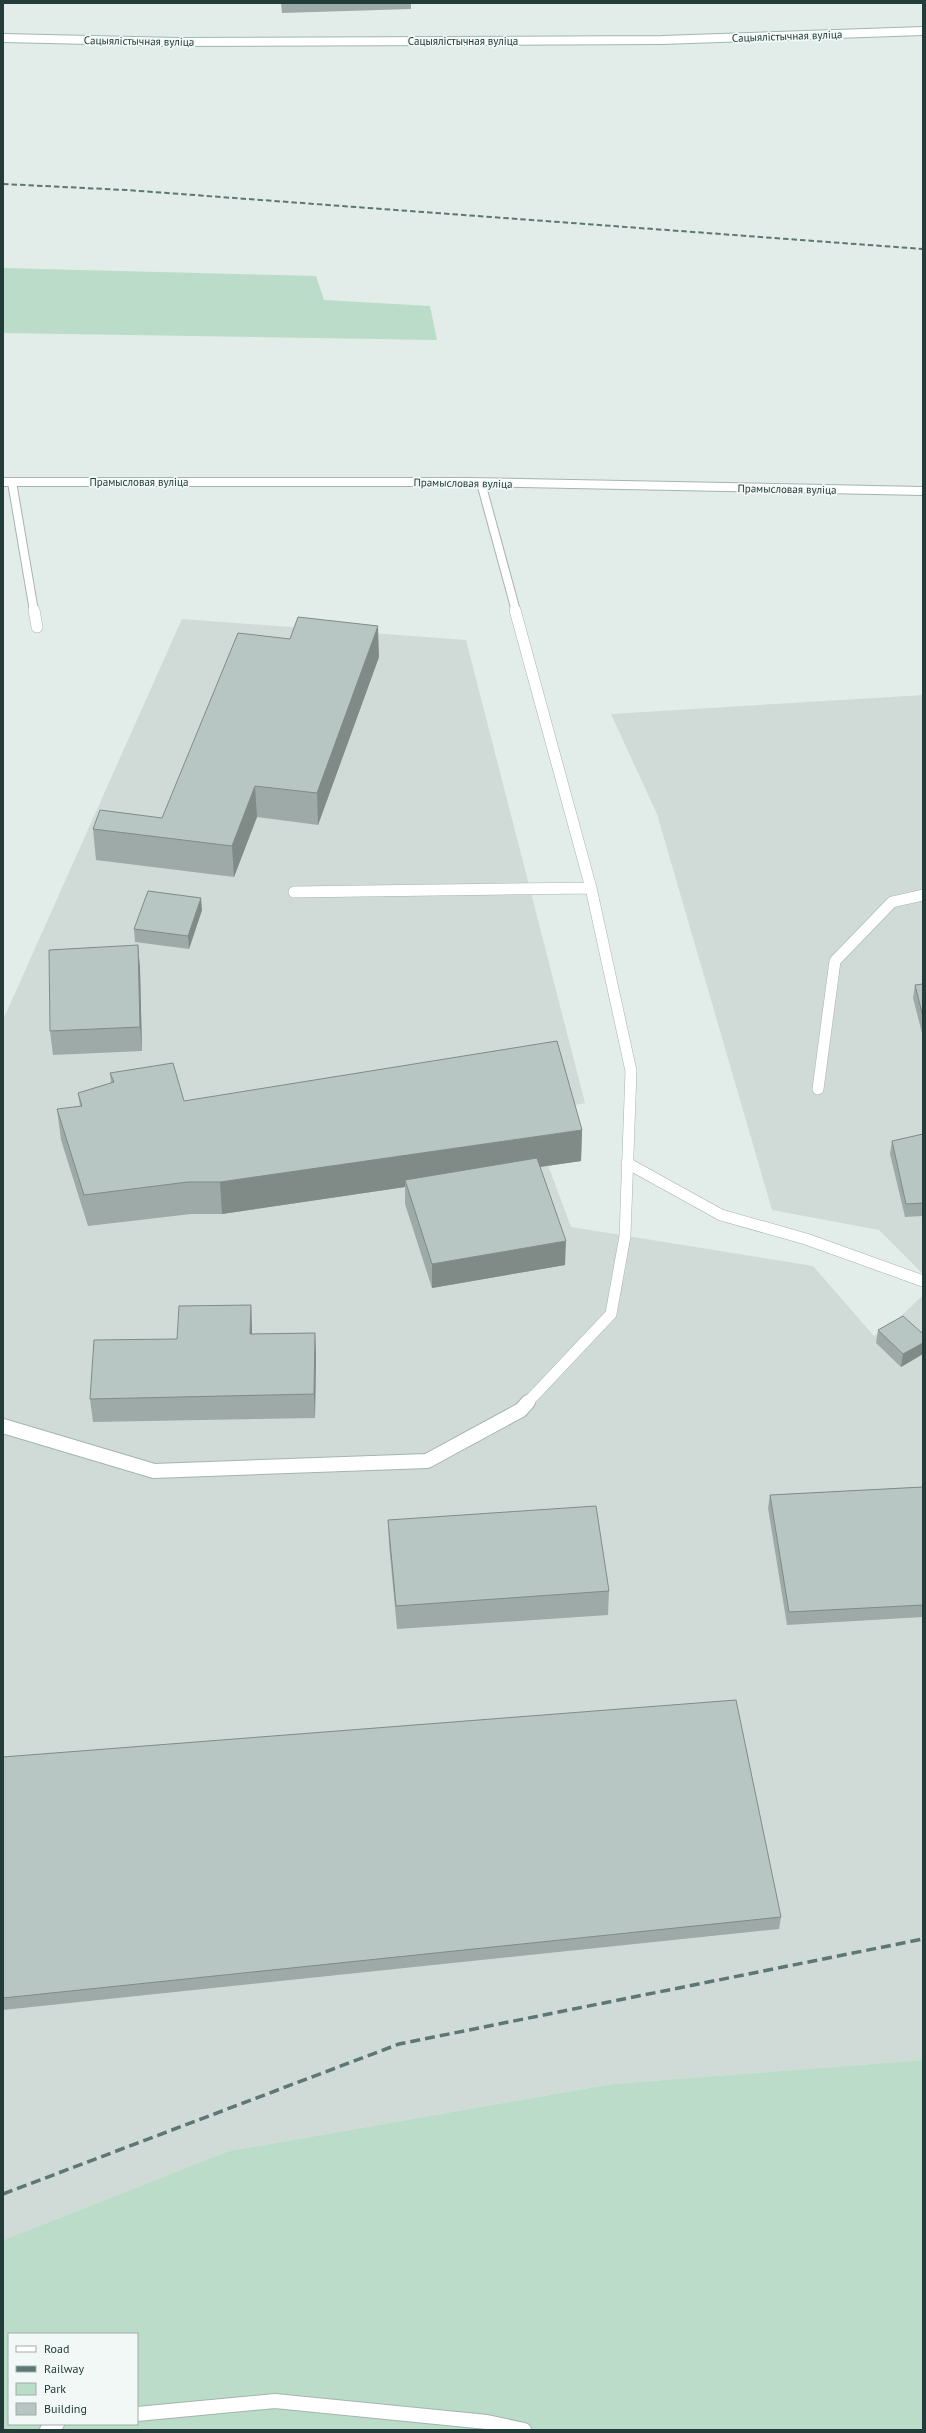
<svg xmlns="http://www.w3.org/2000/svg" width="926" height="2433" viewBox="0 0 926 2433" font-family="'PT Sans',sans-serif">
<rect width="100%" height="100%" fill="#e2ece9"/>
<path fill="#d0dbd8" d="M182,619L466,640L585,1103L566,1107L581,1161L548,1165L571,1227L813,1266L874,1336L898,1319L923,1295V2060L612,2084L229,2151L3,2240V1020Z
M923,695V1274L879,1230L772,1210L657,814L611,714Z"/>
<path fill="#bbdcc9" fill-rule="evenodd" d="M3,268L316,276L324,300L430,306L437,340L3,333Z
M923,2060V2430H3V2240L229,2151L612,2084ZM9,2334H137V2424H9Z"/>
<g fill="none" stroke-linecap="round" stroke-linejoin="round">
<defs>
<path id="lane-far2" d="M12,482L34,611
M481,483L516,611"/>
<path id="lane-far1" d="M34,610L37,627
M515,610L591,888L631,1071L625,1236L611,1314L527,1403
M294,892L591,888
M818,1089L835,961L892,902L923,895
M627,1163L721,1215L806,1239L923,1281"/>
<path id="lane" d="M3,1426L154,1471L427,1461L521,1410L528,1402
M137,2414L275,2401L487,2422L524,2430
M47,2430L57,2424"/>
<path id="street" d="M3,482H469L923,491"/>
<path id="secondary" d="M3,38L178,42L662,40L923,31"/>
</defs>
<use href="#lane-far2" stroke="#a5b4b1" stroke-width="10"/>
<use href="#lane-far1" stroke="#a5b4b1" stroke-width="12"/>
<use href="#lane" stroke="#a5b4b1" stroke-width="16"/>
<use href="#street" stroke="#a5b4b1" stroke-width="10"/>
<use href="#secondary" stroke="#a0b7b2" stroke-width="10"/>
<use href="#lane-far2" stroke="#fff" stroke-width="8"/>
<use href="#lane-far1" stroke="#fff" stroke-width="11"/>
<use href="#lane" stroke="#fff" stroke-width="14"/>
<use href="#street" stroke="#fff" stroke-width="8"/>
<use href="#secondary" stroke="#fff" stroke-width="8"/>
<path stroke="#5d7874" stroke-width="2" stroke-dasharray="5.5 3" stroke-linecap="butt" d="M3,184L126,190L923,249"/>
<path stroke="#5d7874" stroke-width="3.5" stroke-dasharray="10 5" stroke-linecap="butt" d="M3,2194L399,2044L923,1939"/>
</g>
<path fill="#9daaa7" d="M281,3H411V9L282,13Z
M379,657L318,825L257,817L234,877L96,860L93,829L162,818Z
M202,910L189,949L135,942L134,929Z
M138,945L140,969L142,1051L53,1055L50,1031Z
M923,984V1037L913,998L915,985Z
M110,1073L184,1101L582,1130L581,1161L540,1167L565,1265L432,1288L405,1204V1187L222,1214H191L88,1226L61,1140L57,1109L80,1106L78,1093L111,1083Z
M923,1134V1216L905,1217L890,1154L892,1141Z
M251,1305L252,1334L315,1333L316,1356L315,1418L93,1422L90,1399L177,1339Z
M878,1330L923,1334V1354L901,1367L876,1343Z
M923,1487V1617L787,1625L768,1508L770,1495Z
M388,1520L609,1591L608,1615L397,1629L389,1544Z
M3,1757L781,1917L779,1929L3,2010Z"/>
<path fill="#808b88" d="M378,626L379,657L318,825L317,793Z
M255,786L257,817L234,877L232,846Z
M201,898L202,910L189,949L188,936Z
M138,945L140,969L142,1051L140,1027Z
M582,1130L581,1161L407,1186L405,1180V1187L222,1214L220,1182Z
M566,1241L565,1265L432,1288V1264Z
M251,1305L252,1329V1357L250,1334Z
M315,1333L316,1356L315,1418L314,1394Z
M923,1343V1354L901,1367L903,1354Z"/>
<path fill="#b7c6c2" stroke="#808b88" d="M298,617L378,626L317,793L255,786L232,846L93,829L100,810L162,818L238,633L290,639Z
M148,891L201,898L188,936L134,929Z
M138,945L140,1027L50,1031L49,950Z
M923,984V1017L915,985Z
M557,1041L582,1130L220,1182H188L84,1195L57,1109L82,1106L78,1093L114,1082L110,1073L173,1063L184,1101Z
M923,1134V1203L906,1204L892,1141Z
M537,1158L566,1241L432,1264L405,1180Z
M251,1305L250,1334L315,1333L314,1394L90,1399L94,1340L177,1339L179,1306Z
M903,1316L923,1334V1343L903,1354L878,1330Z
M923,1487V1605L789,1612L770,1495Z
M596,1506L609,1591L396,1606L388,1520Z
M736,1700L781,1917L3,1998V1757Z"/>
<g text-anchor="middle" stroke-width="3.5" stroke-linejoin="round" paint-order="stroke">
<g font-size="11" fill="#223c39" stroke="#f2f8f6">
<text transform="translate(787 36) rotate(-2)" y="4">Сацыялістычная вуліца</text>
<text transform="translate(139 41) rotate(1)" y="4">Сацыялістычная вуліца</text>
<text x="463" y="45">Сацыялістычная вуліца</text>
<text x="139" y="486">Прамысловая вуліца</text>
<text transform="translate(463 483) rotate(1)" y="4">Прамысловая вуліца</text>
<text transform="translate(787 489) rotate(1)" y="4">Прамысловая вуліца</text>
</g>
</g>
<rect width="926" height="2433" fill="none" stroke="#223c39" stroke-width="8"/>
<rect x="8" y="2333" width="130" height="92" fill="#f2f8f6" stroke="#9fadaa"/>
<rect x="16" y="2346" width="20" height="6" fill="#ffffff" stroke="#9fadaa"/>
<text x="44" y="2353" font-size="12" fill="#223c39">Road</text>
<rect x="16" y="2366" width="20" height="6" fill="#5d7874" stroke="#9fadaa"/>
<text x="44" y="2373" font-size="12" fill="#223c39">Railway</text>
<rect x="16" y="2383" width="20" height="12" fill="#bbdcc9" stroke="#9fadaa"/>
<text x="44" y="2393" font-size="12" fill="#223c39">Park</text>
<rect x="16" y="2403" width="20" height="12" fill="#b7c6c2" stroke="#9fadaa"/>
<text x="44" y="2413" font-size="12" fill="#223c39">Building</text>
</svg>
